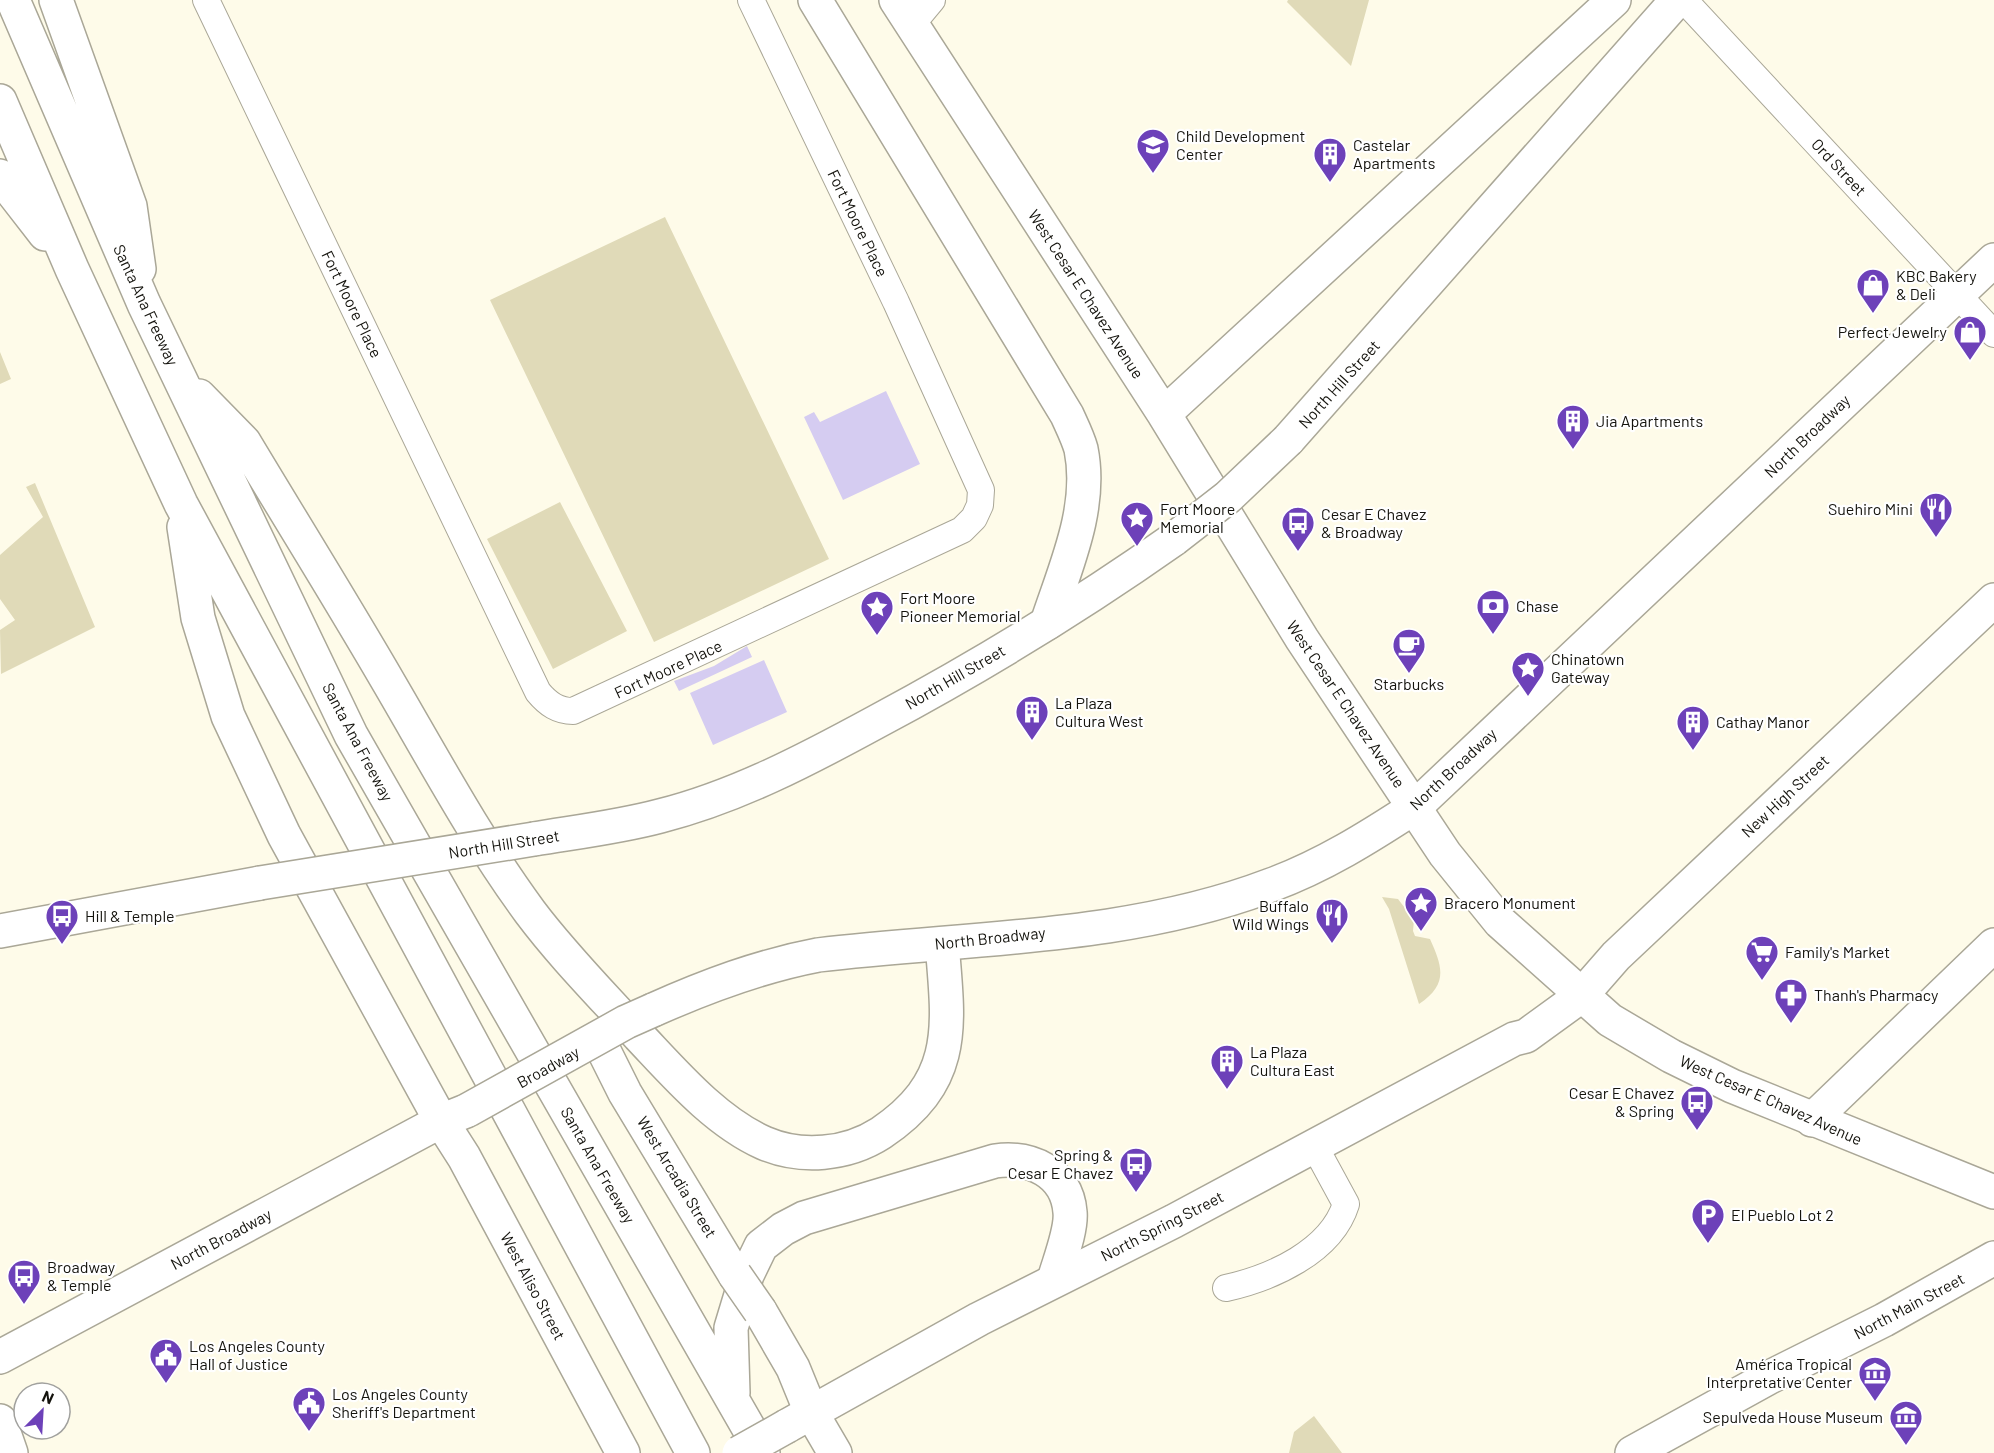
<svg xmlns="http://www.w3.org/2000/svg" width="1994" height="1453" viewBox="0 0 1994 1453" font-family="Barlow,sans-serif">
<rect width="100%" height="100%" fill="#fefbe9"/>
<path fill="#e0dab8" d="M1288,0H1369L1351,66L1287,2Z
M665,217L829,559L654,642L490,300Z
M0,352L11,379L0,384Z
M35,483L95,627L1,674L0,630L15,620L0,599V555L43,517L26,487Z
M560,502L627,631L553,669L487,539Z
M1382,897L1398,899L1414,920L1413,931L1415,936L1430,939C1443,968 1448,984 1419,1004L1389,909Z
M1314,1416L1342,1453H1289L1294,1432Z"/>
<path fill="#d5ccf1" d="M886,391L920,464L843,500L804,417L814,412L820,422Z
M747,646L752,657L679,691L674,681L714,666Z
M764,660L787,712L713,745L690,693Z"/>
<g fill="none" stroke-linecap="round" stroke-linejoin="round">
<defs>
<path id="street" d="M206,0L538,692C548,704 558,711 573,711L962,530L974,518L980,505L981,490L896,302L751,0
M1684,0L1994,334
M912,24L932,0
M1226,1288C1271,1278 1331,1252 1346,1204L1315,1147"/>
<path id="secondary" d="M1288,440L1677,0
M534,839C576,832 619,827 660,816C736,797 808,759 876,722C979,667 1079,606 1174,539
M0,931L260,883
M1581,996L1616,956L1994,600
M653,1010C707,986 760,966 818,955C968,937 1127,940 1271,885C1323,866 1369,837 1415,807L1994,260
M598,1039L625,1093L735,1275
M1812,1120L1994,945
M760,1311L793,1368L811,1412L835,1453
M0,1357L441,1121L466,1111
M0,1421L11,1453"/>
<path id="primary" d="M815,0L1067,415C1072,426 1078,438 1081,449C1093,508 1065,568 1047,623
M896,0L1164,414L1302,639L1445,854L1500,922L1610,1020L1671,1056L1732,1086L1994,1192
M1164,414L1614,0
M441,1121L464,1157L623,1453
M787,1426L979,1319L1174,1221L1514,1039L1526,1036L1581,996
M1632,1453L1768,1378L1884,1320L1994,1258"/>
<path id="highway" d="M13,0L144,304L351,735L763,1453
M56,0L130,206L139,269
M0,101L72,269L181,504L693,1453
M0,176L45,234
M199,396L244,442C292,522 342,602 389,683C434,760 477,840 530,912C563,956 602,995 639,1036C675,1074 715,1121 764,1143C801,1159 847,1155 881,1133C958,1081 949,1027 942,944
M184,527L198,618L228,716L284,835L441,1121
M733,1393L731,1328L747,1275L761,1246L783,1229L804,1218L995,1161C1030,1156 1067,1172 1070,1212C1072,1230 1059,1262 1054,1280"/>
</defs>
<use href="#street" stroke="#aaa797" stroke-width="28"/>
<use href="#secondary" stroke="#aaa797" stroke-width="36"/>
<use href="#primary" stroke="#aaa797" stroke-width="36"/>
<use href="#highway" stroke="#aaa797" stroke-width="36"/>
<use href="#street" stroke="#fff" stroke-width="26"/>
<use href="#secondary" stroke="#fff" stroke-width="33"/>
<use href="#primary" stroke="#fff" stroke-width="33"/>
<use href="#highway" stroke="#fff" stroke-width="33"/>
<defs>
<path id="secondary-bridge" d="M1174,539L1228,497L1288,440
M260,883L534,839
M468,1110L626,1022L653,1010
M735,1275L760,1311"/>
<path id="primary-bridge" d="M739,1453L787,1426"/>
</defs>
<use href="#secondary-bridge" stroke="#aaa797" stroke-width="36" stroke-linecap="butt"/>
<use href="#primary-bridge" stroke="#aaa797" stroke-width="36" stroke-linecap="butt"/>
<use href="#secondary-bridge" stroke="#fff" stroke-width="33"/>
<use href="#primary-bridge" stroke="#fff" stroke-width="33"/>
</g>
<defs>
<symbol id="school-pin" viewBox="-11 -11 22 30"><path d="M0 17L-7.5 6A9.5 9.5 0 1 1 7.5 6Z" fill="#6d41b9" stroke="#fff"/><path d="M0-5L7-2L0 1L-7-2ZM-4 1L0 2.5L4 1V4Q0 6-4 4Z" fill="#fff"/></symbol>
<symbol id="building-pin" viewBox="-11 -11 22 30"><path d="M0 17L-7.5 6A9.5 9.5 0 1 1 7.5 6Z" fill="#6d41b9" stroke="#fff"/><path d="M-4-6H4V6H1V3H-1V6H-4ZM-2.5-4.3h1.7v1.8h-1.7ZM.8-4.3h1.7v1.8H.8ZM-2.5-1h1.7V.8h-1.7ZM.8-1h1.7V.8H.8Z" fill="#fff"/></symbol>
<symbol id="shop-pin" viewBox="-11 -11 22 30"><path d="M0 17L-7.5 6A9.5 9.5 0 1 1 7.5 6Z" fill="#6d41b9" stroke="#fff"/><path d="M-5-2.5h2.3a2.7 3.5 0 0 1 5.4 0H5L5.5 6h-11ZM-1.5-2.5h3a1.5 2.3 0 0 0-3 0Z" fill="#fff"/></symbol>
<symbol id="restaurant-pin" viewBox="-11 -11 22 30"><path d="M0 17L-7.5 6A9.5 9.5 0 1 1 7.5 6Z" fill="#6d41b9" stroke="#fff"/><path d="M-5-6h1v4h1v-4h1v4h1v-4h1v5L-1.5 .5V6h-2V.5L-5-1ZM5-6V6H3V1.5H1.5Q1.5-4 5-6Z" fill="#fff"/></symbol>
<symbol id="sight-pin" viewBox="-11 -11 22 30"><path d="M0 17L-7.5 6A9.5 9.5 0 1 1 7.5 6Z" fill="#6d41b9" stroke="#fff"/><path d="M0-6L1.8-2.2L6-1.7L2.9 1.2L3.7 5.4L0 3.3L-3.7 5.4L-2.9 1.2L-6-1.7L-1.8-2.2Z" fill="#fff"/></symbol>
<symbol id="bus-pin" viewBox="-11 -11 22 30"><path d="M0 17L-7.5 6A9.5 9.5 0 1 1 7.5 6Z" fill="#6d41b9" stroke="#fff"/><path d="M-5-6H5V4H4V6H2V4H-2V6H-4V4H-5ZM-3.5-4V0h7V-4ZM-3.5 1.2v1.5H-2V1.2ZM2 1.2v1.5H3.5V1.2Z" fill="#fff"/></symbol>
<symbol id="bank-pin" viewBox="-11 -11 22 30"><path d="M0 17L-7.5 6A9.5 9.5 0 1 1 7.5 6Z" fill="#6d41b9" stroke="#fff"/><path d="M-6-4H6V4H-6ZM0-2.3a2.3 2.3 0 1 0 0 4.6a2.3 2.3 0 1 0 0-4.6Z" fill="#fff"/></symbol>
<symbol id="cafe-pin" viewBox="-11 -11 22 30"><path d="M0 17L-7.5 6A9.5 9.5 0 1 1 7.5 6Z" fill="#6d41b9" stroke="#fff"/><path d="M-5.5-4.5H6V0H3Q3 3.5 0 3.5H-2.5Q-5.5 3.5-5.5 0ZM3-3.2v2h1.7v-2ZM-6 4.5H4V6H-6Z" fill="#fff"/></symbol>
<symbol id="supermarket-pin" viewBox="-11 -11 22 30"><path d="M0 17L-7.5 6A9.5 9.5 0 1 1 7.5 6Z" fill="#6d41b9" stroke="#fff"/><path d="M-6-5.5h2.5l.6 2H6L4.5 2H-2.5L-4.4-4H-6ZM-1.5 3.2a1.3 1.3 0 1 0 .1 0ZM3 3.2a1.3 1.3 0 1 0 .1 0Z" fill="#fff"/></symbol>
<symbol id="pharmacy-pin" viewBox="-11 -11 22 30"><path d="M0 17L-7.5 6A9.5 9.5 0 1 1 7.5 6Z" fill="#6d41b9" stroke="#fff"/><path d="M-2-6h4v4h4v4h-4v4h-4v-4h-4v-4h4Z" fill="#fff"/></symbol>
<symbol id="parking-pin" viewBox="-11 -11 22 30"><path d="M0 17L-7.5 6A9.5 9.5 0 1 1 7.5 6Z" fill="#6d41b9" stroke="#fff"/><path d="M-3.5-5.5H1a3.5 3.5 0 0 1 0 7H-1V5.5H-3.5ZM-1-3.4V-.6H.8a1.4 1.4 0 0 0 0-2.8Z" fill="#fff"/></symbol>
<symbol id="civic-pin" viewBox="-11 -11 22 30"><path d="M0 17L-7.5 6A9.5 9.5 0 1 1 7.5 6Z" fill="#6d41b9" stroke="#fff"/><path d="M-.6-6.5H3V-4.5H.6V-3L4-1V1h2V6H-6V1h2V-1L-.6-3ZM-1.2 2.5V6h2.4V2.5Z" fill="#fff"/></symbol>
<symbol id="museum-pin" viewBox="-11 -11 22 30"><path d="M0 17L-7.5 6A9.5 9.5 0 1 1 7.5 6Z" fill="#6d41b9" stroke="#fff"/><path d="M0-6L6-3V-2H-6V-3ZM-5-1h2V3h-2ZM-1-1h2V3h-2ZM3-1h2V3H3ZM-6 4H6V6H-6Z" fill="#fff"/></symbol>
</defs>
<g fill-rule="evenodd">
<use href="#school-pin" x="1134" y="126" width="38" height="52"/>
<use href="#building-pin" x="1311" y="135" width="38" height="52"/>
<use href="#shop-pin" x="1854" y="266" width="38" height="52"/>
<use href="#shop-pin" x="1951" y="313" width="38" height="52"/>
<use href="#building-pin" x="1554" y="402" width="38" height="52"/>
<use href="#restaurant-pin" x="1917" y="490" width="38" height="52"/>
<use href="#sight-pin" x="1118" y="499" width="38" height="52"/>
<use href="#bus-pin" x="1279" y="504" width="38" height="52"/>
<use href="#bank-pin" x="1474" y="587" width="38" height="52"/>
<use href="#sight-pin" x="858" y="588" width="38" height="52"/>
<use href="#cafe-pin" x="1390" y="626" width="38" height="52"/>
<use href="#sight-pin" x="1509" y="649" width="38" height="52"/>
<use href="#building-pin" x="1013" y="693" width="38" height="52"/>
<use href="#building-pin" x="1674" y="703" width="38" height="52"/>
<use href="#sight-pin" x="1402" y="884" width="38" height="52"/>
<use href="#restaurant-pin" x="1313" y="896" width="38" height="52"/>
<use href="#bus-pin" x="43" y="897" width="38" height="52"/>
<use href="#supermarket-pin" x="1743" y="933" width="38" height="52"/>
<use href="#pharmacy-pin" x="1772" y="976" width="38" height="52"/>
<use href="#building-pin" x="1208" y="1042" width="38" height="52"/>
<use href="#bus-pin" x="1678" y="1083" width="38" height="52"/>
<use href="#bus-pin" x="1117" y="1145" width="38" height="52"/>
<use href="#parking-pin" x="1689" y="1196" width="38" height="52"/>
<use href="#bus-pin" x="5" y="1257" width="38" height="52"/>
<use href="#civic-pin" x="147" y="1336" width="38" height="52"/>
<use href="#museum-pin" x="1856" y="1354" width="38" height="52"/>
<use href="#civic-pin" x="290" y="1384" width="38" height="52"/>
<use href="#museum-pin" x="1887" y="1398" width="38" height="52"/>
</g>
<g text-anchor="middle" stroke-width="4.5" stroke-linejoin="round" paint-order="stroke">
<g font-size="16" fill="#14130d" stroke="#fff" text-anchor="start">
<text x="1176" y="142">Child Development<tspan x="1176" dy="18">Center</tspan></text>
<text x="1353" y="151">Castelar<tspan x="1353" dy="18">Apartments</tspan></text>
<text x="1896" y="282">KBC Bakery<tspan x="1896" dy="18">&amp; Deli</tspan></text>
<text x="1947" y="338" text-anchor="end">Perfect Jewelry</text>
<text x="1596" y="427">Jia Apartments</text>
<text x="1160" y="515">Fort Moore<tspan x="1160" dy="18">Memorial</tspan></text>
<text x="1913" y="515" text-anchor="end">Suehiro Mini</text>
<text x="1321" y="520">Cesar E Chavez<tspan x="1321" dy="18">&amp; Broadway</tspan></text>
<text x="900" y="604">Fort Moore<tspan x="900" dy="18">Pioneer Memorial</tspan></text>
<text x="1516" y="612">Chase</text>
<text x="1551" y="665">Chinatown<tspan x="1551" dy="18">Gateway</tspan></text>
<text x="1409" y="690" text-anchor="middle">Starbucks</text>
<text x="1055" y="709">La Plaza<tspan x="1055" dy="18">Cultura West</tspan></text>
<text x="1716" y="728">Cathay Manor</text>
<text x="1444" y="909">Bracero Monument</text>
<text x="1309" y="912" text-anchor="end">Buffalo<tspan x="1309" dy="18">Wild Wings</tspan></text>
<text x="85" y="922">Hill &amp; Temple</text>
<text x="1785" y="958">Family's Market</text>
<text x="1814" y="1001">Thanh's Pharmacy</text>
<text x="1250" y="1058">La Plaza<tspan x="1250" dy="18">Cultura East</tspan></text>
<text x="1674" y="1099" text-anchor="end">Cesar E Chavez<tspan x="1674" dy="18">&amp; Spring</tspan></text>
<text x="1113" y="1161" text-anchor="end">Spring &amp;<tspan x="1113" dy="18">Cesar E Chavez</tspan></text>
<text x="1731" y="1221">El Pueblo Lot 2</text>
<text x="47" y="1273">Broadway<tspan x="47" dy="18">&amp; Temple</tspan></text>
<text x="189" y="1352">Los Angeles County<tspan x="189" dy="18">Hall of Justice</tspan></text>
<text x="1852" y="1370" text-anchor="end">América Tropical<tspan x="1852" dy="18">Interpretative Center</tspan></text>
<text x="332" y="1400">Los Angeles County<tspan x="332" dy="18">Sheriff's Department</tspan></text>
<text x="1883" y="1423" text-anchor="end">Sepulveda House Museum</text>
</g>
<g font-size="16" fill="#14130d" stroke="#fff">
<text transform="translate(1839 167) rotate(47)" y="6">Ord Street</text>
<text transform="translate(858 223) rotate(64)" y="6">Fort Moore Place</text>
<text transform="translate(1086 294) rotate(57)" y="6">West Cesar E Chavez Avenue</text>
<text transform="translate(352 304) rotate(64)" y="6">Fort Moore Place</text>
<text transform="translate(146 305) rotate(65)" y="6">Santa Ana Freeway</text>
<text transform="translate(1339 384) rotate(-48)" y="6">North Hill Street</text>
<text transform="translate(1807 436) rotate(-44)" y="6">North Broadway</text>
<text transform="translate(668 669) rotate(-25)" y="6">Fort Moore Place</text>
<text transform="translate(955 677) rotate(-30)" y="6">North Hill Street</text>
<text transform="translate(1346 704) rotate(56)" y="6">West Cesar E Chavez Avenue</text>
<text transform="translate(358 742) rotate(62)" y="6">Santa Ana Freeway</text>
<text transform="translate(1453 769) rotate(-43)" y="6">North Broadway</text>
<text transform="translate(1785 796) rotate(-43)" y="6">New High Street</text>
<text transform="translate(504 844) rotate(-9)" y="6">North Hill Street</text>
<text transform="translate(990 938) rotate(-6)" y="6">North Broadway</text>
<text transform="translate(548 1067) rotate(-29)" y="6">Broadway</text>
<text transform="translate(1771 1100) rotate(24)" y="6">West Cesar E Chavez Avenue</text>
<text transform="translate(598 1165) rotate(60)" y="6">Santa Ana Freeway</text>
<text transform="translate(677 1177) rotate(59)" y="6">West Arcadia Street</text>
<text transform="translate(1162 1226) rotate(-27)" y="6">North Spring Street</text>
<text transform="translate(221 1239) rotate(-28)" y="6">North Broadway</text>
<text transform="translate(533 1286) rotate(62)" y="6">West Aliso Street</text>
<text transform="translate(1909 1306) rotate(-28)" y="6">North Main Street</text>
</g>
</g>
<g transform="translate(42 1411) rotate(24)"><circle r="28" fill="#ffffff" stroke="#a1a19e" stroke-width="1.5"/>
<path d="M0-4.5L10 22L0 15L-10 22Z" fill="#6d41b9"/>
<text y="-9" font-size="16" font-weight="bold" text-anchor="middle" fill="#14130d">N</text>
</g>
</svg>
